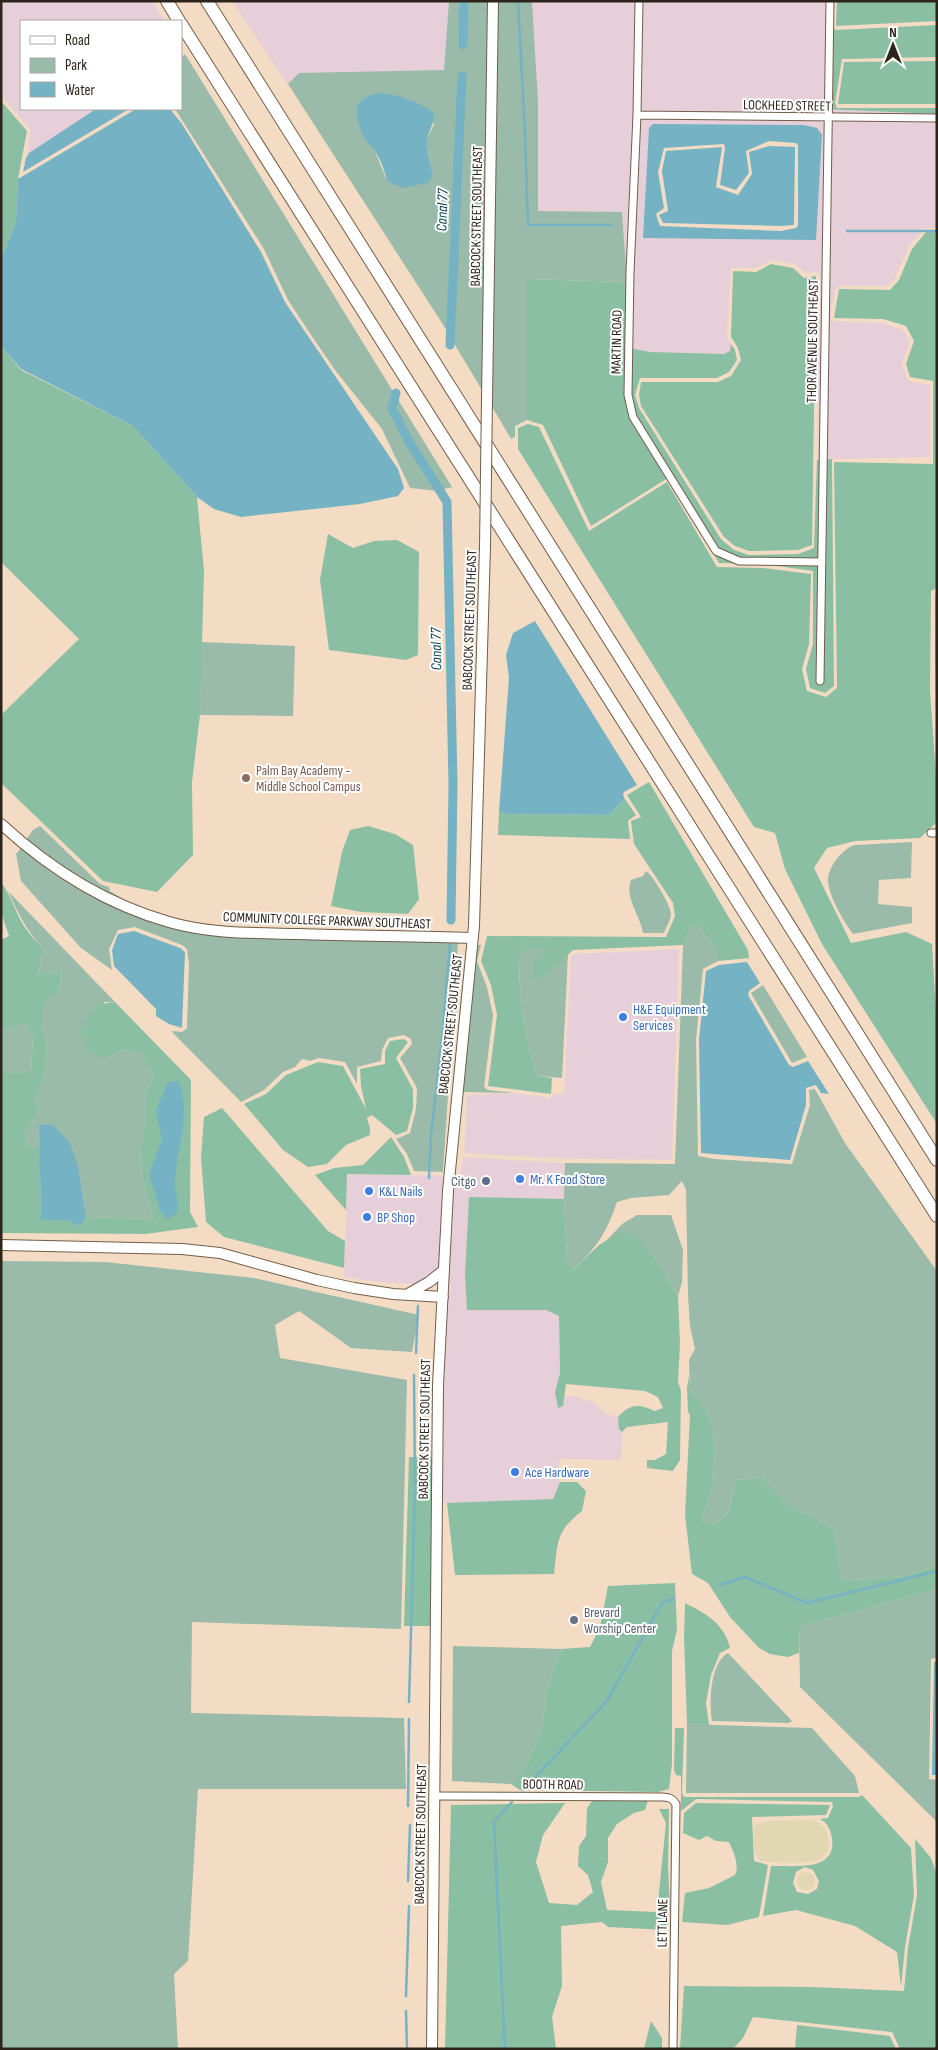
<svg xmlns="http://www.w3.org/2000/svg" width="938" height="2050" viewBox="0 0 938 2050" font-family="'Sofia Sans Condensed',sans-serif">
<rect width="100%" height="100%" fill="#f4dcc4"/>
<path fill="#e7cfda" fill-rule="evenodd" d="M1,1H152L165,21H21V109H96L27,157L30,129L1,96Z
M232,1H449L445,71L299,74L288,84L289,87Z
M532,1H833L823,109L937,114V228H925L909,246L895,278L888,286H838L836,289L831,312V319L833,321L883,323L903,330L910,341L902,363L907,378L909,381L930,385V457L817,460L820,276L816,272L805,273L795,264L771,260L756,268H731L727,337L731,344L730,351L724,354L651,352L627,348V282L622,212L538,211V101ZM649,128L821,135L816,240L644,238Z
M679,949L672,1160L543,1158L464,1153L467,1095L515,1093L550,1098L554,1094H564L571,956L574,954Z
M463,1157L565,1163L564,1199L469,1197L465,1275L467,1310H546L559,1316L560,1373L555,1392L562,1405L564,1397L576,1396L594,1403L605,1413L618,1417L619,1429L622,1432L621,1460L559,1459L560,1482L553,1499L437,1504L443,1345L448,1296L451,1287L378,1282L344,1277L347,1174L460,1176Z"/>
<path fill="#9abba9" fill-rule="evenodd" d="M449,1H489L483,392L442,323L288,84L299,73L444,70ZM395,97L408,99L434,124L427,139L430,167L433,175L387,181L374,149Z
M497,1H532L538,101V211L622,212L627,282L527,279V420L515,426V437L511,439L491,405Z
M185,54L452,487L437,491L410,488L382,429L335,370L309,332L288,300L264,249L175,109H181V58Z
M201,642L295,646L293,716L200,715Z
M40,826L100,884L109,887L110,891L133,905L76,878L26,840L33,830Z
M912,842L911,878L879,880L878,904L912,907V923L853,934C844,922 828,895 828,880C828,867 843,848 855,845Z
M21,848C63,886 116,911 170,927L458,942L443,1172L414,1171L407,1154L396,1139L410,1133L416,1109L417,1088L400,1058L412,1044L411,1039L404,1035L388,1038L382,1050L381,1061L357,1067V1084L345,1062L319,1058L310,1061L302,1059L295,1067L283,1072L264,1090L241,1102L171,1031L182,1032L187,1028L189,964L187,949L182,945L135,927L118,930L109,949L112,970L81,948L21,881L16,854Z
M646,871C653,875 671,906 671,914C671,920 666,927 664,933H643C640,915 624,897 631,880L643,876Z
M8,891L115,1002H104L105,1059L123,1050L140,1053L153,1074L146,1096V1124L140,1148L142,1179L154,1219L86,1217L79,1170L39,1126L40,1148H29L25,1130L40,1112L35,1103L43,1083L48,1046L42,1027V1006L58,992L62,973L38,975L44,949C27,932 18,913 8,891Z
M692,926L699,927L718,952V961L703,969L696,1040L698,1156L715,1159L792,1164L810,1105L809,1090L815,1089L845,1143L937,1271V1566L904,1576L842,1581L834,1529L788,1504L762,1477L736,1480L729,1511L715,1525L702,1520L713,1486L715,1448L712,1427L705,1407L690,1391L689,1360L695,1349L690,1326L688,1295L686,1190L682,1181L669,1195L631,1198L617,1202C606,1234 597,1247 573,1270L567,1260L564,1199L565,1163L675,1164L683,945Z
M476,945H481L477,961L487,987L493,1015L484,1087L488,1090L515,1093L461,1092Z
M529,948H547L543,978L568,954L562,1078L537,1076C524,1036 519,996 519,954Z
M763,985L807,1057L792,1063L751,993Z
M25,1023L33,1036L31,1074L1,1073V1032Z
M637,1215H671L683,1250L682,1282L678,1296L654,1257L607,1240L622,1224Z
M1,1261L105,1262L254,1278L419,1315L412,1352L351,1348L299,1311L275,1325L280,1358L407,1380L401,1629L192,1622L191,1713L404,1718L406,1789H198L188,1961L174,1974L178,2049H1Z
M937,1589V1658L931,1659L929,1779L937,1780V1822L800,1687L799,1627Z
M453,1646L561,1649L547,1689L542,1728L526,1767L511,1784L452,1781Z
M728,1653L792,1721L789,1723L712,1721C709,1703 710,1663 728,1653Z
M687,1724L812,1728L855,1776L859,1793H686Z"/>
<path fill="#8abfa4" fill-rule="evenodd" d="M837,1H937V21L836,26Z
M832,23L833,28L836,30L937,25V57L842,59L835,103L837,108H937V114L823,109Z
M937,61V104H838L844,62Z
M1,101L27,131L18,179L16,222L1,259Z
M927,231H935L937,253V588L931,591L930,691L937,789V822L920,838L855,841L827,848L814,868L851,943L906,932L932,944L937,1030V1124L822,944L785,869L775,833L754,827L518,449V428L528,424L539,427L589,531L667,482L717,567L763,568L811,574L809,644L802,669L807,691L826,697L837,688L834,462L933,464V381L910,377L906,364L914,341L906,326L883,319L834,318L839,289L890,290L899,280L912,249Z
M771,264L793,268L804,278L816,276L812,545L798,550L749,551L735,546L724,537L641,406L639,395L641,382H718L731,376L741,360L738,348L731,337L733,271L756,272Z
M527,279L627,282L628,348L651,352L724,354L730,351L731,344L735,350L737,360L729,372L717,378H640L635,395L639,408L721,539L734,550L749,555L798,554L814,548L817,460L832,459L834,686L825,693L810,688L806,669L813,644V571L764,564L719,563L668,478L591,526L543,425L527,420Z
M1,346L21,370L133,426L197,497L204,571L200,715L192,782L193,855L157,892L103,881L1,783V715L79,639L1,562Z
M328,534L353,548L374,541L397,540L419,552L418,655L406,660L329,650L320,580Z
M937,593L935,709V594Z
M649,782L748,950L749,958L718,961V952L699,927L692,926L683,945L573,950L543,978H533L534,961L547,949L529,948L519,955C519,996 524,1036 537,1076L552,1078L551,1094L488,1086L497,1015L491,985L481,961L487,936L666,937L675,916L673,903L634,844L631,821L641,817L627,795Z
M625,799L636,815L628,821L630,839L498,835L499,811L506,814L609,815Z
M368,826L395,834L413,845L419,899L408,914L361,912L331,906L342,852L350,830Z
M1,882C10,894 14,908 21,921C27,932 36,941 44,949L38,974L62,973L58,992L42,1006V1027L48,1046L43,1083L35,1103L40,1112L25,1130L29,1148H40L41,1218L69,1221L80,1227L86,1217L154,1219L142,1179L140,1147L146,1124V1096L153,1074L140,1053L123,1050L105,1059L88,1051L80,1032C89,1014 93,1003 115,1002L191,1080L190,1212L198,1227L145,1234L1,1233V1073H31L33,1036L25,1023L1,1032V940L9,936L1,912Z
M404,1039L408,1042L396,1058L413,1089V1108L407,1131L396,1135L372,1115L367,1118L370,1128V1135L346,1145L327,1164L308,1167L283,1150L244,1104L266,1094L286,1075L318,1062L343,1066L366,1109L361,1086L360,1069L385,1064V1051L390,1041Z
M222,1108L328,1231L345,1241L344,1268L224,1237L206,1222L201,1158L204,1117Z
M391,1137L404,1157L411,1175L347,1174L346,1210L315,1175L334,1168L363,1165Z
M469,1197L564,1199L567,1260L573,1270L599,1245L621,1231L639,1239L654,1257L678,1296L680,1344L678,1382L681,1391L680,1460L673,1471L647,1468V1460H655L666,1454L668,1422L627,1427L622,1432L619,1429L618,1417C631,1403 639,1404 655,1411L663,1408L658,1397L645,1391L566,1384L563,1406L558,1408L555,1392L560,1373L559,1316L546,1310H467L465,1275Z
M689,1376L690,1391L705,1407L712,1427L715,1448L713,1486L702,1520L715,1525L729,1511L736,1480L762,1477L788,1504L834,1529L842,1581L904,1576L937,1566V1589L799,1627V1653L788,1657L770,1654L759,1648L730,1617L708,1583L692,1574L685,1515L690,1415L688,1412L687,1387Z
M409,1457H433L431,1626H404Z
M560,1482H577L586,1491L582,1511C555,1532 558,1543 554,1574L455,1575L447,1503L553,1499Z
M675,1583L677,1630L672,1651V1764L669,1789L658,1792L520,1790L511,1784L526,1767L542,1728L547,1689L561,1649L590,1647L600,1627L608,1586Z
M685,1603C705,1613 725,1624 730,1648L720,1653L711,1675L706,1703L709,1725L687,1724L684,1637Z
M675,1728H684L682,1793L684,1797H859L862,1795L911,1848L914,1895L905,1947L901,1987L897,1952L855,1926L796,1910L763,1916L771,1866C794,1865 837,1873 832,1838C830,1829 828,1823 820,1819L828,1818L833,1806L832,1802L696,1799L681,1811V1776L676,1775L674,1770ZM805,1867L813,1870L819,1881L817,1889L808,1894L797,1892L793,1883L796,1872Z
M593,1800H648L645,1810L634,1813L617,1824L608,1838V1862L601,1882L607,1910L657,1912L666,1823L659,1809H669L668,1867L670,1908L666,1930L608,1927L602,1922L561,1926L562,1986L552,2017L556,2049H445L451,1805L565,1803L543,1835L536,1862L549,1903L577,1905L593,1892L588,1875L578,1866L579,1846L586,1836L587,1808Z
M696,1803L830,1805L826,1815L752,1817L754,1861L768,1865L759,1917L727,1925L682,1922L685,1893L709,1888L735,1875C740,1865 733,1851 729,1842L716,1841L707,1836L699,1840L683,1833L684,1813Z
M915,1839L931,1858L937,1875V2049H900L892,2032L753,2017L743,2038L733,2049H680L684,1986L811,1987L904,1991L908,1948L917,1895Z
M651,2021L662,2038V2049H644Z
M797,2025L890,2036L896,2049H795Z"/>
<path fill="#e1d7b2" d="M813,1820C824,1825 827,1829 828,1840C829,1847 829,1854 822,1858C811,1865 773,1862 760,1861C752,1850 752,1838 755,1825L767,1821Z
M797 1881a9 9 0 1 1 18 0a9 9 0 1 1-18 0Z"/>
<path fill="#75b2c3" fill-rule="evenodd" d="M377,93C398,94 418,101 434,113C434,123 431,127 428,136C426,142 430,168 433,175L428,183L403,188L387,181C385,171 380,159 375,151C372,146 374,150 370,145C365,140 361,132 359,124C353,105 359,99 377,93Z
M96,109H129L23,172L26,158L29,153Z
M136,109H170L182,124L261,252L285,302L398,469L404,488L398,496L360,504L241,517L214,509L197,497L133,426L21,369L1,346V259L16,222L18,179Z
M653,124L804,125L817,128L822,135L816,240L643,238L649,128ZM769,141L796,143L798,145V225L796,228L781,231L660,226L656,214L664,208L658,172L664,148L724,144L725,148L720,185L736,190L749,173L746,151Z
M769,146L795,147L794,225L782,226L663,223L659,215L668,211L662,171L666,151L722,147L716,187L738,195L752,174L749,152Z
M535,621L637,785L624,792L623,795L625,799L609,815L506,814L499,811L509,678L506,655L513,633Z
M134,931L180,948L185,952L182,1028L169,1024L156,1016V1009L114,966L112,950L118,934Z
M747,962L760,983L749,991L748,995L789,1065L793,1067L808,1061L829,1094L821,1093L816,1085L806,1088V1105L790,1160L701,1153L699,1040L706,971L719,965Z
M172,1081H178C193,1113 175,1152 175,1185C175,1193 179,1201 178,1209C177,1214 172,1217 167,1219L160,1211L149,1174L162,1139L156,1111L167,1084Z
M39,1125H53L70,1143L79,1170L86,1217L80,1227L69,1221L41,1219Z
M934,1662H937V1775H932Z"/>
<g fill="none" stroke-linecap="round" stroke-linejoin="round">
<path stroke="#75b2c3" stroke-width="2.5" d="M518,1L525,133L528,225H612
M847,231H937
M429,1178L431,1135L442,1038L450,945
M416,1353L418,1306
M414,1375L415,1486
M720,1585L745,1577L807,1603L937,1571
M409,1702L415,1490
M523,1790L607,1701L662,1603L673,1599
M408,1806L409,1719
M408,1881L410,1825
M406,1996L409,1906
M406,2011L407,2049
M505,2049L494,1821L512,1802"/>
<path stroke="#75b2c3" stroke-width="9" d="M463,45L464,1
M450,345L462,76
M396,393L392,408L408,440L447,502L453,784L451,920"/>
<defs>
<path id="street" d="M639,1L637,115L630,272L628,395L633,417L716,551L739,561L822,562
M637,115L937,118
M820,681L830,1
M931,833H937
M434,1796L662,1797C669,1797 672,1798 676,1804L673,2049"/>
<path id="secondary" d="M487,399L493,1
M1,824C50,869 105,904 169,922C210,934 255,933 298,934C356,936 414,936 472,938
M1,1245L182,1249L220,1253L317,1280L354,1288L393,1294L443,1297
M408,1294L429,1282L444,1270
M432,2049L438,1385L448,1191L474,926L485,547"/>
<path id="highway" d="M167,1L179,21
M207,1L937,1160
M181,24L937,1216"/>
</defs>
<use href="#street" stroke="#715d48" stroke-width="9"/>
<use href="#secondary" stroke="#715d48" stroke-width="12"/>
<use href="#highway" stroke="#715d48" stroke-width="14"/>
<use href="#street" stroke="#fff" stroke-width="7"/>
<use href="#secondary" stroke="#fff" stroke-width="10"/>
<use href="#highway" stroke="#fff" stroke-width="12"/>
<defs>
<path id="secondary-bridge" d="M485,547L487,399"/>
</defs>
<use href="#secondary-bridge" stroke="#715d48" stroke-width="12" stroke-linecap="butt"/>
<use href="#secondary-bridge" stroke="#fff" stroke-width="10"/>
</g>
<circle fill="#8d6e63" stroke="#fff" stroke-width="2" cx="246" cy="778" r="5"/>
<g fill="#3f7fe0" stroke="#fff" stroke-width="2">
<circle cx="623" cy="1017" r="5"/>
<circle cx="520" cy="1179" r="5"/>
<circle cx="369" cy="1191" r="5"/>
<circle cx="367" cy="1217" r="5"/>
<circle cx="515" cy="1472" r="5"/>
</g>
<circle fill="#5c6f8a" stroke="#fff" stroke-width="2" cx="486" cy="1181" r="5"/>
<circle fill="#6b7280" stroke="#fff" stroke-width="2" cx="574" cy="1620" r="5"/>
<g text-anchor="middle" stroke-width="4" stroke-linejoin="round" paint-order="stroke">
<g font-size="14" fill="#2d241b" stroke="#fff">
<text transform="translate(787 105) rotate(1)" y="5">LOCKHEED STREET</text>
<text transform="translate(476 216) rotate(-89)" y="5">BABCOCK STREET SOUTHEAST</text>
<text transform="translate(812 341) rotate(-89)" y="5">THOR AVENUE SOUTHEAST</text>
<text transform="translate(616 342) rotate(-89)" y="5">MARTIN ROAD</text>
<text transform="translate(469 620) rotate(-88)" y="5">BABCOCK STREET SOUTHEAST</text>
<text transform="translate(327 920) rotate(2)" y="5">COMMUNITY COLLEGE PARKWAY SOUTHEAST</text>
<text transform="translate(450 1024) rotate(-84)" y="5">BABCOCK STREET SOUTHEAST</text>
<text transform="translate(424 1429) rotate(-89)" y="5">BABCOCK STREET SOUTHEAST</text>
<text transform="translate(553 1784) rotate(1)" y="5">BOOTH ROAD</text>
<text transform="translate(420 1834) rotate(-89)" y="5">BABCOCK STREET SOUTHEAST</text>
<text transform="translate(662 1923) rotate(-89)" y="5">LETT LANE</text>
</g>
<g font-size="14" fill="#785e54" stroke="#fff" text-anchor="start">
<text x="256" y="775">Palm Bay Academy -<tspan x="256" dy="16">Middle School Campus</tspan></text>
</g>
<g font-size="14" fill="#366cbe" stroke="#fff" text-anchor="start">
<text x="633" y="1014">H&amp;E Equipment<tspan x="633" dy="16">Services</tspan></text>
<text x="530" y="1184">Mr. K Food Store</text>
<text x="379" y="1196">K&amp;L Nails</text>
<text x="377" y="1222">BP Shop</text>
<text x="525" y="1477">Ace Hardware</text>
</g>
<g font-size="14" fill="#4e5e75" stroke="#fff" text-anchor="end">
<text x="476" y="1186">Citgo</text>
</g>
<g font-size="14" fill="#5b616d" stroke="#fff" text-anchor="start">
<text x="584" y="1617">Brevard<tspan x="584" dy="16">Worship Center</tspan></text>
</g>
<g font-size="15" font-style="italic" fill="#033e4b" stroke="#fff">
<text transform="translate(442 210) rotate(-88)" y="5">Canal 77</text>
<text transform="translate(436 649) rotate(-91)" y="5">Canal 77</text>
</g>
</g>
<rect width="938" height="2050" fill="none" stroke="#2d241b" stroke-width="5"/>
<rect x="20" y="20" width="162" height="90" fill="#ffffff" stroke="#aba7a4"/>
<rect x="30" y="36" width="25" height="8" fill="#ffffff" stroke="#aba7a4"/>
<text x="65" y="45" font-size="15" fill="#2d241b">Road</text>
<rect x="30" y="58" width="25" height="15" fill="#9abba9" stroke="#aba7a4"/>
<text x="65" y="70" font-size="15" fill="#2d241b">Park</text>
<rect x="30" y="82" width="25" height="15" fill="#75b2c3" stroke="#aba7a4"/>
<text x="65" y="95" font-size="15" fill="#2d241b">Water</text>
<g transform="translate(893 45)" stroke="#ffffff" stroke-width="4" paint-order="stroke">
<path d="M0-4L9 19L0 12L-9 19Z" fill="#2d241b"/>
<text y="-8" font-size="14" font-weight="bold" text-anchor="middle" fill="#2d241b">N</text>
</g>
</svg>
